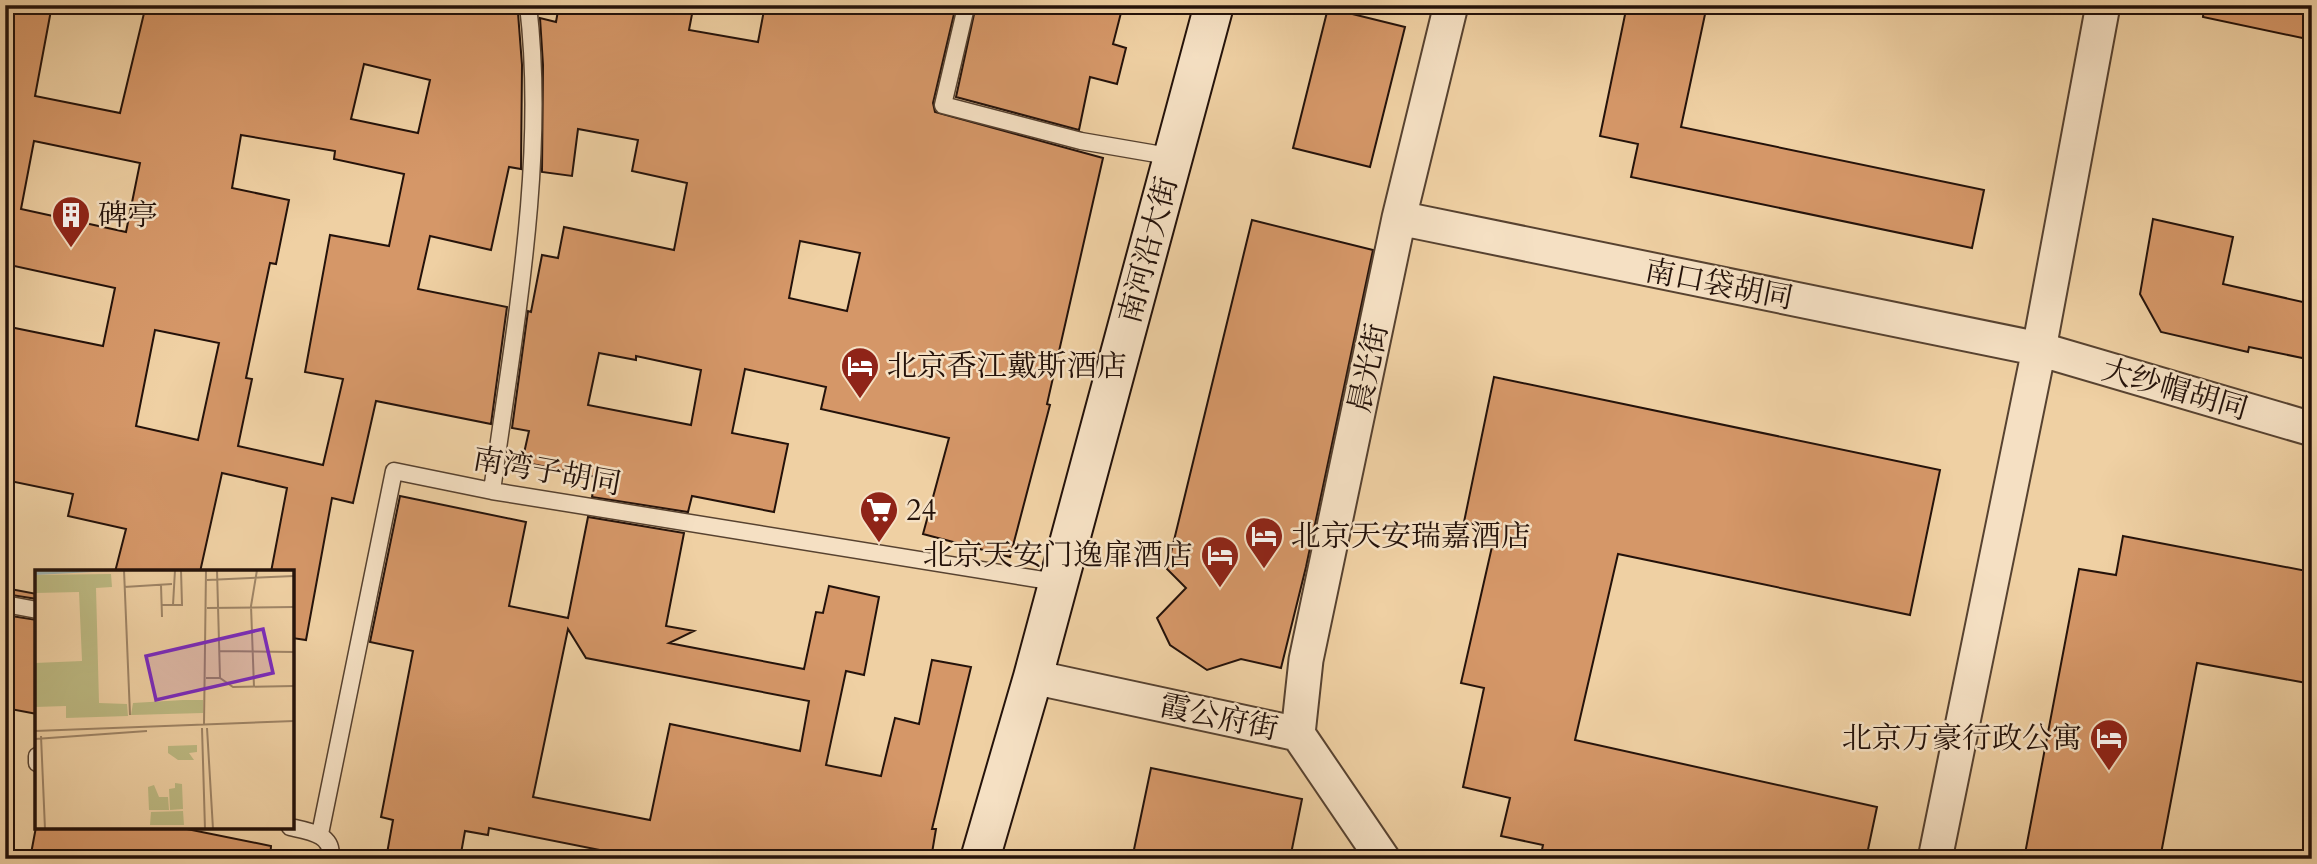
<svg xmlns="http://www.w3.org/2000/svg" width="2317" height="864" viewBox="0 0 2317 864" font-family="Cardo,'Noto Serif SC',serif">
<rect width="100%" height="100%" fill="#efd0a3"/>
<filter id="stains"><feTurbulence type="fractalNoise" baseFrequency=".00286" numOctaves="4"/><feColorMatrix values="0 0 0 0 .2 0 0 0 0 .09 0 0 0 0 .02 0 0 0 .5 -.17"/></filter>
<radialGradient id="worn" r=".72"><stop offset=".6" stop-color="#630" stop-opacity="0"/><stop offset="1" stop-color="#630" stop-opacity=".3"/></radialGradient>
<path fill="#d59768" stroke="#24120a" stroke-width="2" fill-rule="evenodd" d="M5,5H52L35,96L120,113L146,5H484L518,13L522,65L521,169L509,167L491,250L430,236L418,289L507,307L491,424L376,401L353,503L332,498L306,640L292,638V572H271L287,488L222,473L200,572H115L126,529L68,516L73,494L5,480V423L13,385H5V326L103,346L115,288L5,264ZM364,64L430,80L418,133L351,119ZM241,135L335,151L334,159L404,174L389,246L330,235L305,372L343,379L323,465L238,446L252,379L246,378L270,263L276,264L289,200L232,188ZM34,141L140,163L126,232L21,209ZM155,330L219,343L198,440L136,426Z
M559,5H677L693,9L689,30L758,42L765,5H949L954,14L933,103L935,112L1103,158L1047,404L1050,405L1010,557L923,534L949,438L821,409L826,387L745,369L732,433L788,444L774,512L692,496L688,512L592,497L596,477L522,462L529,431L512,428L528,311L531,312L542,255L558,258L564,227L674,250L687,183L632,171L638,140L578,129L572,176L542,172L543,65L540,18L556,22ZM800,241L860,253L847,311L789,298ZM599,353L636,360V356L701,370L691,425L588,405Z
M976,5H1123L1113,44L1126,48L1117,84L1090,77L1079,130L956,97Z
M1627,5H1707L1681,127L1984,190L1972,248L1631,177L1638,144L1600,136Z
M2204,5H2312V40L2203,17Z
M1328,8L1405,27L1370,167L1293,148Z
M2153,219L2233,237L2223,284L2312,304V360L2249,347L2248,352L2161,332L2140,294Z
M1252,220L1373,250L1306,567L1281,668L1241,659L1207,670L1170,645L1157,618L1186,588L1167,569Z
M1494,377L1940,470L1910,615L1618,554L1575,740L1877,807L1866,859H1540L1543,845L1501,836L1510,798L1463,787L1484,688L1461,683L1496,529L1464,522Z
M400,496L526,522L509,606L568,618L588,517L684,533L666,626L694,631L669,643L804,669L816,612L823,613L829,586L879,597L864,675L846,671L826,765L881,776L895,718L919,724L932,660L971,667L932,829H936L931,859H645L489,828L488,835L465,831L460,859H386L393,820L381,817L413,651L370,642ZM568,629L586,658L809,701L800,751L670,724L650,820L533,797Z
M2123,536L2312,572V684L2197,663L2160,859H2024L2079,569L2116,575Z
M5,588L37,594V599L5,594Z
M5,615L37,620V714L5,708Z
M1151,768L1302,799L1290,859H1132Z
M36,827H177L271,846L270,859H30Z"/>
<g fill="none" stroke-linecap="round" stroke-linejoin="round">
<defs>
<path id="lane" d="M959,5L966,7L943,105L1081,141L1174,157
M492,491C513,335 547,163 528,5
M5,604L37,610
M37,756V763
M290,827C308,831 335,834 330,859
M320,834L394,471L492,491L1056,582"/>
<path id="street" d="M1399,218L2039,349L2312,429
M1033,677L1298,734L1383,859
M1298,734L1306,660L1399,218L1451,5
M1935,859L2039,349L2103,5"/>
<path id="secondary" d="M980,859L1033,677L1214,5"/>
</defs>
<use href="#lane" stroke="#574230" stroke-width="19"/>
<use href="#street" stroke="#574230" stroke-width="37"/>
<use href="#secondary" stroke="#24120a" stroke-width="42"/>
<use href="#lane" stroke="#f5e0c3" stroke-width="16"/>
<use href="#street" stroke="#f5e0c3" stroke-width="33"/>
<use href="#secondary" stroke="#f5e0c3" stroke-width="38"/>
</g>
<defs>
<symbol id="building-pin" viewBox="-11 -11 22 30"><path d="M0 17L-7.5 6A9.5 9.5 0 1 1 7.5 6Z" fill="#8f2418" stroke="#f5e0c3"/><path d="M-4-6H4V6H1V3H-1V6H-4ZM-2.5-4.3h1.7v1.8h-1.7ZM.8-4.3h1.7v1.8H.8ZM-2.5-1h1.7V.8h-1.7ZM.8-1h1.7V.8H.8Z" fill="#fff"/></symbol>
<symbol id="hotel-pin" viewBox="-11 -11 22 30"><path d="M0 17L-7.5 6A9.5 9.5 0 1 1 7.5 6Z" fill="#8f2418" stroke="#f5e0c3"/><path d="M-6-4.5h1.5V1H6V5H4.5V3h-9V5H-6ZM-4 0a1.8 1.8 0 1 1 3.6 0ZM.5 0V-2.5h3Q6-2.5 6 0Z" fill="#fff"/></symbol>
<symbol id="supermarket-pin" viewBox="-11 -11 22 30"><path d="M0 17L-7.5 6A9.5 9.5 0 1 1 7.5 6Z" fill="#8f2418" stroke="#f5e0c3"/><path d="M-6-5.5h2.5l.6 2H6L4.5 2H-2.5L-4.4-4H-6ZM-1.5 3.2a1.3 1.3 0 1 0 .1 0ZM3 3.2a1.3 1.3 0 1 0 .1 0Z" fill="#fff"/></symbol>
</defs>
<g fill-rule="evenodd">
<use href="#building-pin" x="49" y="193" width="44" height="60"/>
<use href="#hotel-pin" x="838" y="344" width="44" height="60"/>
<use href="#supermarket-pin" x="857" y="488" width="44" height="60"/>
<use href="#hotel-pin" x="1242" y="514" width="44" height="60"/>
<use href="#hotel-pin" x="1198" y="533" width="44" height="60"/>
<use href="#hotel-pin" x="2087" y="716" width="44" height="60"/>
</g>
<g text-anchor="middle" stroke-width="5" stroke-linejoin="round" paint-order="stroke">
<g font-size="30" fill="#24120a" stroke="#f5e0c3" text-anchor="start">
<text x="98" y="225">碑亭</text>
<text x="887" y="376">北京香江戴斯酒店</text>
<text x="906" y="520">24</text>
<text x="1291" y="546">北京天安瑞嘉酒店</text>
<text x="1193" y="565" text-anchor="end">北京天安门逸扉酒店</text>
<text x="2082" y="748" text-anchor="end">北京万豪行政公寓</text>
</g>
<g font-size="30" fill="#24120a" stroke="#f5e0c3">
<text transform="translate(1148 250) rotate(-75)" y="10">南河沿大街</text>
<text transform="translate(1719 284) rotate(11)" y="10">南口袋胡同</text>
<text transform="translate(1368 368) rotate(-78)" y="10">晨光街</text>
<text transform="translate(2175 389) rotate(16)" y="10">大纱帽胡同</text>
<text transform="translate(547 471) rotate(10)" y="10">南湾子胡同</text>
<text transform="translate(1219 717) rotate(12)" y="10">霞公府街</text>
</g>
</g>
<g transform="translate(35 570)">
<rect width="259" height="259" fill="#efd0a3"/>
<path d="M76,4L77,17L61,18L64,133L92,134L93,146L31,148V136L0,137V93L47,91L44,22L0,23V5ZM148,130H168V143L96,145L98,133ZM162,175V182L154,183L159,190H143L133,183V176ZM140,213L147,214L148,239L135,240L134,219L140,218ZM119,215L124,227H133L134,240H114L113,217ZM148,241L149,255H115L116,242Z" fill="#bdba83"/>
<path d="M0,0H77V1L0,5Z" fill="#9fb4b1"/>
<path fill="none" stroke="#9e8466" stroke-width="2" d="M89,0L95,145M182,0L185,108M172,10L259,6M126,15L127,47M89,17L137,14M126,35H138L140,0M138,35H147L146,0M172,38L259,37M184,81L259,82M171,108H185L198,117L259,116M219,117L216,36L222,0M169,154L171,0M167,158L170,259M172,158L178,259M0,161L259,151M6,166L10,259M0,169L112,161"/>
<path fill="#7b2cbf" fill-opacity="0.15" stroke="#7b2cbf" stroke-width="3.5" d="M228,59L238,103L121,130L111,86Z"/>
<rect width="259" height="259" fill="none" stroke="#24120a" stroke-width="3.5"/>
</g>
<rect width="2317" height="864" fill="none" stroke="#efd0a3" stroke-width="28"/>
<rect x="7" y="7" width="2303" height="850" fill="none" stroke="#24120a" stroke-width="3.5"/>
<rect x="14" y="14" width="2289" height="836" fill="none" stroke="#24120a" stroke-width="2"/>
<rect width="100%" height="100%" filter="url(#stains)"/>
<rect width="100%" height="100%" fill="url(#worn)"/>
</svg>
